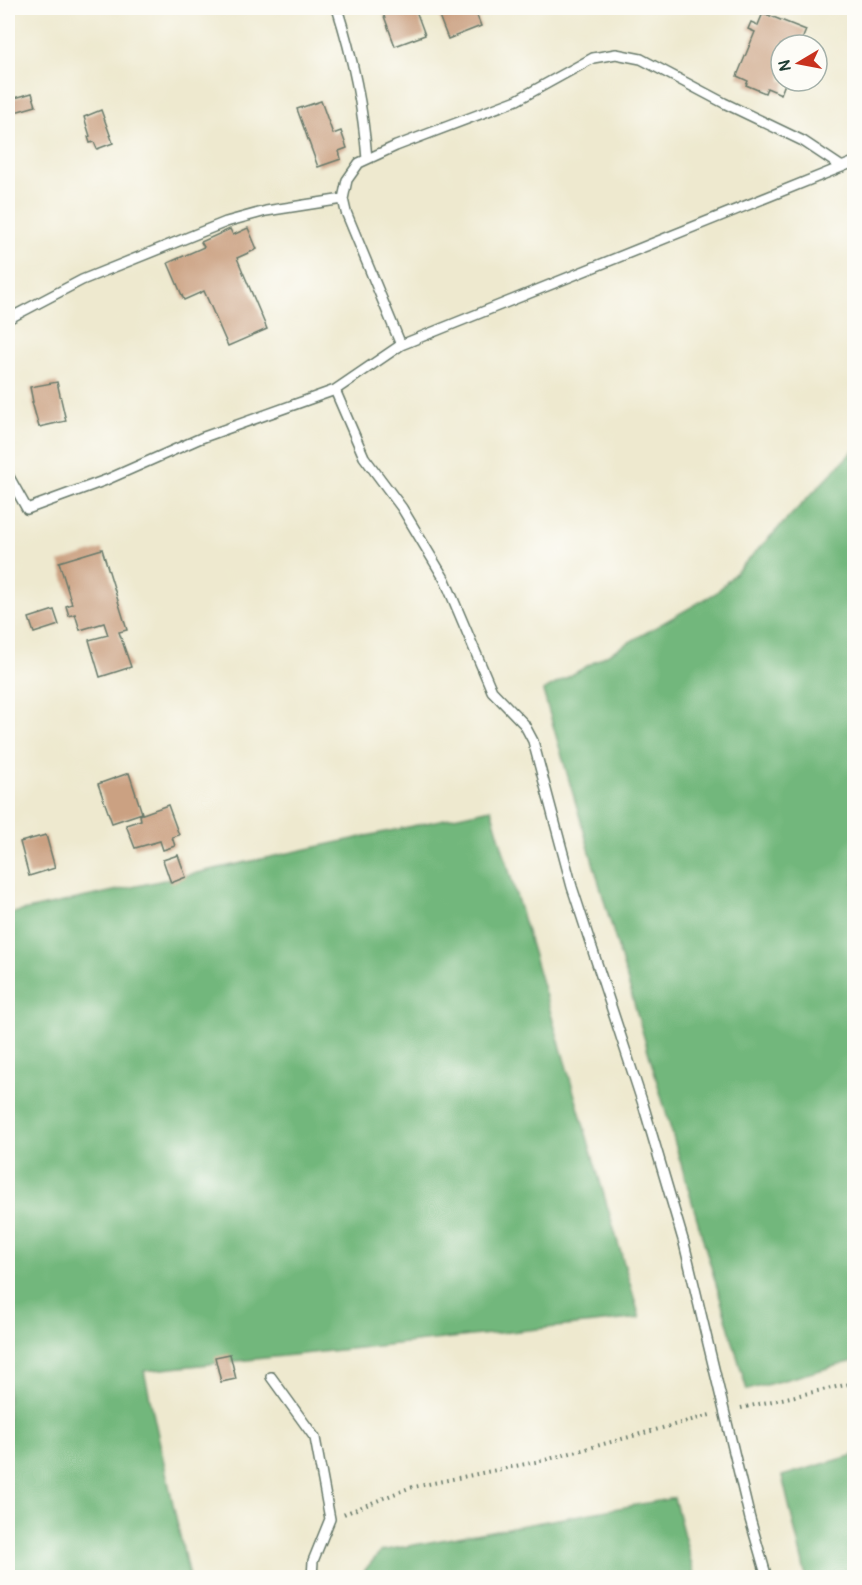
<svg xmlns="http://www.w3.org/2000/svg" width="862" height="1585" viewBox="0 0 862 1585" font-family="Pangolin,sans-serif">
<rect width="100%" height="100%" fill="#fdfcf7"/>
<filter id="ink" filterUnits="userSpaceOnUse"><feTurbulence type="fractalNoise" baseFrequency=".0167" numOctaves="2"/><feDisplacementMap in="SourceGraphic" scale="12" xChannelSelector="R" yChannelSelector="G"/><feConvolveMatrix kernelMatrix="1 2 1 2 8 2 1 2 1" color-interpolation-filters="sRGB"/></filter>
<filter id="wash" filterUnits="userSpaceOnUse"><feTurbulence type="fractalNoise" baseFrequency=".008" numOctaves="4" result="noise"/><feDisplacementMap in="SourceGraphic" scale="24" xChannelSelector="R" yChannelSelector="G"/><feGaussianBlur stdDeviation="1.35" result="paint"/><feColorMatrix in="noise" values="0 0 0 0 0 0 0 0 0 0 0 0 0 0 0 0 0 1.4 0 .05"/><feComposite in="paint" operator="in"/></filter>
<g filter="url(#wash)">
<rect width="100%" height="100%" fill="#eee9cf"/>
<path fill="#72b77c" stroke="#487a58" stroke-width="1.5" d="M854,450V1361L747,1390L543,691L716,593Z
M491,809L640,1318L144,1371L189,1577H8V914Z
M854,1455V1577H806L782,1476Z
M674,1498L695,1577H359L381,1551Z"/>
<g id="blocks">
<path fill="#cba182" d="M381,8H415L425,35L395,46Z
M436,8H474L481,26L448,39Z
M763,13L806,30L800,45H781V81H786L781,94L767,88L765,93L746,85L748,81L737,76L755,32L748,29L751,22L758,25Z
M817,50L824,54L821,61L817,60Z
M32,93L36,106L8,114V100Z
M321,101L333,134L341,131L347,148L339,151L341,159L318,167L297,109Z
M101,110L113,143L97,149L94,142L90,143L88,137L90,136L84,117Z
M248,228L257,249L237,258L267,329L228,346L204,291L184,300L168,263L204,247L201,242L230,229L233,235Z
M57,382L66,421L39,427L32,402H33L30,387Z
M102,549L127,630L119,632L131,667L100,677L89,640L108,635L104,623L80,630L75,614L69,616L66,606L72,604L59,562Z
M54,610L59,625L34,633L29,618Z
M129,773L142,813L112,823L98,784Z
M168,805L179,835L172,837L175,846L163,850L160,841L135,848L126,825L141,820L140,815Z
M46,835L55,868L29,876L20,842Z
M178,855L186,877L171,883L163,860Z
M230,1354L236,1379L221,1382L215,1357Z"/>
</g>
</g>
<g filter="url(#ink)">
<use href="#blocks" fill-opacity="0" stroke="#67796a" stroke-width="1.5"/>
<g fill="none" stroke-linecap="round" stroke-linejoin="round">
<defs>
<path id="lane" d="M337,8C353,58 363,107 367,159
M8,319L82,280L226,222L266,211L343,199
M401,345L346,212L343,199L347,180L359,163L396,146L517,100L593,58L616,54L641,59L724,103L803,141L842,167
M335,390L364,457L402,508L445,580L492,691L524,724L533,741L572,887L643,1104L684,1243L750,1519L767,1578
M8,475L27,509L106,480L201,438L335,390L401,345L854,162
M271,1377L315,1438L330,1519L313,1561L312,1578"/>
</defs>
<use href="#lane" stroke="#67796a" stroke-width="12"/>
<path stroke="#67796a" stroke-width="4" stroke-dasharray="1.5 4.5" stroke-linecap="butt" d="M741,1408L854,1383
M344,1514L409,1488L545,1460L710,1415"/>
<use href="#lane" stroke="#fff" stroke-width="9"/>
</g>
</g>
<rect width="862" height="1585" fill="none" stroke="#fdfcf7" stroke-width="30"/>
<g transform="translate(799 63) rotate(260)"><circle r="28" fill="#fdfcf7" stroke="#a4b0a9" stroke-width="1.5"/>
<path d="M0-4.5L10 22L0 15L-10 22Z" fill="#c8321e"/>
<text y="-9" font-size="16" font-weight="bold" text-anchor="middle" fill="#1f3d34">N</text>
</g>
</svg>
